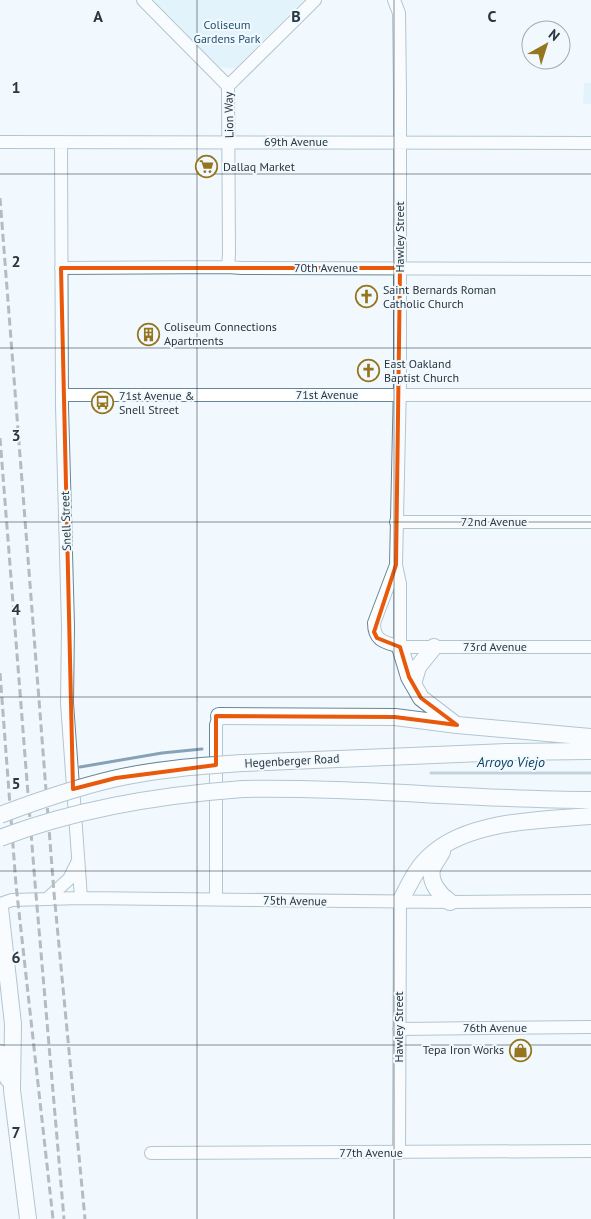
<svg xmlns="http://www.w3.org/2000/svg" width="591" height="1219" viewBox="0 0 591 1219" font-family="'PT Sans',sans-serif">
<rect width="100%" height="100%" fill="#f2f9fe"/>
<path fill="#d1eafa" d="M152,0H304L235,69L219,67Z
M584,83H591V104H583Z"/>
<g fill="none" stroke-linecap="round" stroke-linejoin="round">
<path stroke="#85a2b6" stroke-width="3" d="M80,767L162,753L202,749
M431,773H591"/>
<defs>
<path id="minor" d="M143,0L228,86
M394,0L399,13L400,92V383L396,565L400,584V647
M0,142L591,143
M61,142L62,406L68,626L67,703L81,898
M228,267L229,254L228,86L315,0
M61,268L228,267L241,268L591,269
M62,395H591
M396,522H591
M396,565L374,623C374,641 384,642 400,647H591
M47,899L69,879L78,861
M216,899V725L219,716
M0,904L12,900L81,898L450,902L591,901
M399,1029L591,1027
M151,1153L591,1151
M399,1153L400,902"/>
<path id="major" d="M400,647L409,677L421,698L455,724
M413,684L418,667L434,647
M219,716L395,717L457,725L591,737
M243,763L507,752L591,751
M243,789C359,787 475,800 591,800
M442,852C439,857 434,864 432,869C429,883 441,896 450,902
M400,902C409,885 417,866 432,854C470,820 542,820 591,816
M0,908L13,1024L12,1090L28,1219
M0,1053L8,1079"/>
</defs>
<use href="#minor" stroke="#66869a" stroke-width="14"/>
<use href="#major" stroke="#66869a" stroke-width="18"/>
<use href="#minor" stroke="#fff" stroke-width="12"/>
<use href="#major" stroke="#fff" stroke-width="16"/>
<path stroke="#657179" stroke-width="3" stroke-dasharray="8 4" stroke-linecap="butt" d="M0,198L54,893L85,1219
M0,438L35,883L64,1219
M0,673L16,885L53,1219"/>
<defs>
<path id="major-bridge" d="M0,815C37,801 75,788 113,779C156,769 200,766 243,763
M0,838C78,808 160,795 243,789"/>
</defs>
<use href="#major-bridge" stroke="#66869a" stroke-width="18" stroke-linecap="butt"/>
<use href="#major-bridge" stroke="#fff" stroke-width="16"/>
</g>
<path d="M0 0H591V1219H0ZM61,268H400L396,565L374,632L377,638L400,647L409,677L421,698L457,725L395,717L216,716V765L116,778L73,789Z" fill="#f2f9fe" fill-opacity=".55" fill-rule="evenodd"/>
<path fill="none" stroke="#e8590c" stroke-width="4" stroke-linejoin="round" d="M61,268H400L396,565L374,632L377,638L400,647L409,677L421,698L457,725L395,717L216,716V765L116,778L73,789Z"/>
<path fill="none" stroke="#293740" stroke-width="1" stroke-opacity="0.55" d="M197,0V1219M394,0V1219M0,174H591M0,348H591M0,522H591M0,697H591M0,871H591M0,1045H591"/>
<defs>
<symbol id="supermarket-ring" viewBox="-11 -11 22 22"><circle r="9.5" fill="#f2f9fe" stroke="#95761e" stroke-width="1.5"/><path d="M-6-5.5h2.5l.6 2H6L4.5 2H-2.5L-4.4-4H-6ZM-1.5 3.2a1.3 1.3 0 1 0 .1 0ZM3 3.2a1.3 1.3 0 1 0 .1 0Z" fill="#95761e"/></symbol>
<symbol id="church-ring" viewBox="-11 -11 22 22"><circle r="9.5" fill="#f2f9fe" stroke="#95761e" stroke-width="1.5"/><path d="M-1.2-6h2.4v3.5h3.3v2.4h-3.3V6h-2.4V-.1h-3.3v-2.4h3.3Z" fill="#95761e"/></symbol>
<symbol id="building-ring" viewBox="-11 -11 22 22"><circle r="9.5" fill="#f2f9fe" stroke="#95761e" stroke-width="1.5"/><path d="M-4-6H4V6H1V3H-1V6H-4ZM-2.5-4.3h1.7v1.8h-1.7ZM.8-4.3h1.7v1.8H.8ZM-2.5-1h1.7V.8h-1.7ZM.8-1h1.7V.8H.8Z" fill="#95761e"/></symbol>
<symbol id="bus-ring" viewBox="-11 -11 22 22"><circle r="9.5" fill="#f2f9fe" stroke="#95761e" stroke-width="1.5"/><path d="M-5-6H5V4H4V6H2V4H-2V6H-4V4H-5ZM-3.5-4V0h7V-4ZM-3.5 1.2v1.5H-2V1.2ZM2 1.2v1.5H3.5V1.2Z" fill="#95761e"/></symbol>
<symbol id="shop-ring" viewBox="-11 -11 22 22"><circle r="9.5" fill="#f2f9fe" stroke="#95761e" stroke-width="1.5"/><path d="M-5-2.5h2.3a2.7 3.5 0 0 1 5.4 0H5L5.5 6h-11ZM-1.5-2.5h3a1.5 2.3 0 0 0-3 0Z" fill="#95761e"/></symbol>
</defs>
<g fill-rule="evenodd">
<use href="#supermarket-ring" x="194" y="154" width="25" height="25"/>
<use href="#church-ring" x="354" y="284" width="25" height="25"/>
<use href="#building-ring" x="136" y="322" width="25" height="25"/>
<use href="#church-ring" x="356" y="358" width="25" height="25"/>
<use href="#bus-ring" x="90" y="390" width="25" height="25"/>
<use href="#shop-ring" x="508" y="1038" width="25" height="25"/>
</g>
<g text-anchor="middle" stroke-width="4" stroke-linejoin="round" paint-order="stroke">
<g font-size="12" fill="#1d516e" stroke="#f2f9fe">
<text x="227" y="29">Coliseum<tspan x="227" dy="14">Gardens Park</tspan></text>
</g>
<g font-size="12" fill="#293740" stroke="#f2f9fe">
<text transform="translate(229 115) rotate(-91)" y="4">Lion Way</text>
<text x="296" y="146">69th Avenue</text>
<text transform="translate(400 237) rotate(-90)" y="4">Hawley Street</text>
<text x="326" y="272">70th Avenue</text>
<text x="327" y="399">71st Avenue</text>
<text transform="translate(66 521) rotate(-92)" y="4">Snell Street</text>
<text x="494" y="526">72nd Avenue</text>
<text x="495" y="651">73rd Avenue</text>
<text transform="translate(292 761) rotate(-3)" y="4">Hegenberger Road</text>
<text transform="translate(295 901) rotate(1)" y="4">75th Avenue</text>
<text transform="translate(399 1027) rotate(-90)" y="4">Hawley Street</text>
<text x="495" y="1032">76th Avenue</text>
<text x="371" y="1157">77th Avenue</text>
</g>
<g font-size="12" fill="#293740" stroke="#f2f9fe" text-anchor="start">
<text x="223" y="171">Dallaq Market</text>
<text x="383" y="294">Saint Bernards Roman<tspan x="383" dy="14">Catholic Church</tspan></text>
<text x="164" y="331">Coliseum Connections<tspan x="164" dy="14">Apartments</tspan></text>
<text x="384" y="368">East Oakland<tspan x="384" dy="14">Baptist Church</tspan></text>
<text x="119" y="400">71st Avenue &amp;<tspan x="119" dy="14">Snell Street</tspan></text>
<text x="504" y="1054" text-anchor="end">Tepa Iron Works</text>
</g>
<g font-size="14" font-style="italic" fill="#0c4461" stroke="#f2f9fe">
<text x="511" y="767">Arroyo Viejo</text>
</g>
</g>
<g font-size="16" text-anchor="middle" font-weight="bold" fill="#293740" stroke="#f2f9fe" stroke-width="4" stroke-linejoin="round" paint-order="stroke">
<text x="98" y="22">A</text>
<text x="296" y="22">B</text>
<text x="492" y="22">C</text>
<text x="16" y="93">1</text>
<text x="16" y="267">2</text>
<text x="16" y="441">3</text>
<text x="16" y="615">4</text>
<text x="16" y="789">5</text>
<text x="16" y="963">6</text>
<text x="16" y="1138">7</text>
</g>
<g transform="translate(546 45) rotate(39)"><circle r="24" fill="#f2f9fe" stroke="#a2abb2"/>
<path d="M0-4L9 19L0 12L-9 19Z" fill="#95761e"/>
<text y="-8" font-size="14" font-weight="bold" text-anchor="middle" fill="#293740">N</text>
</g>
</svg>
